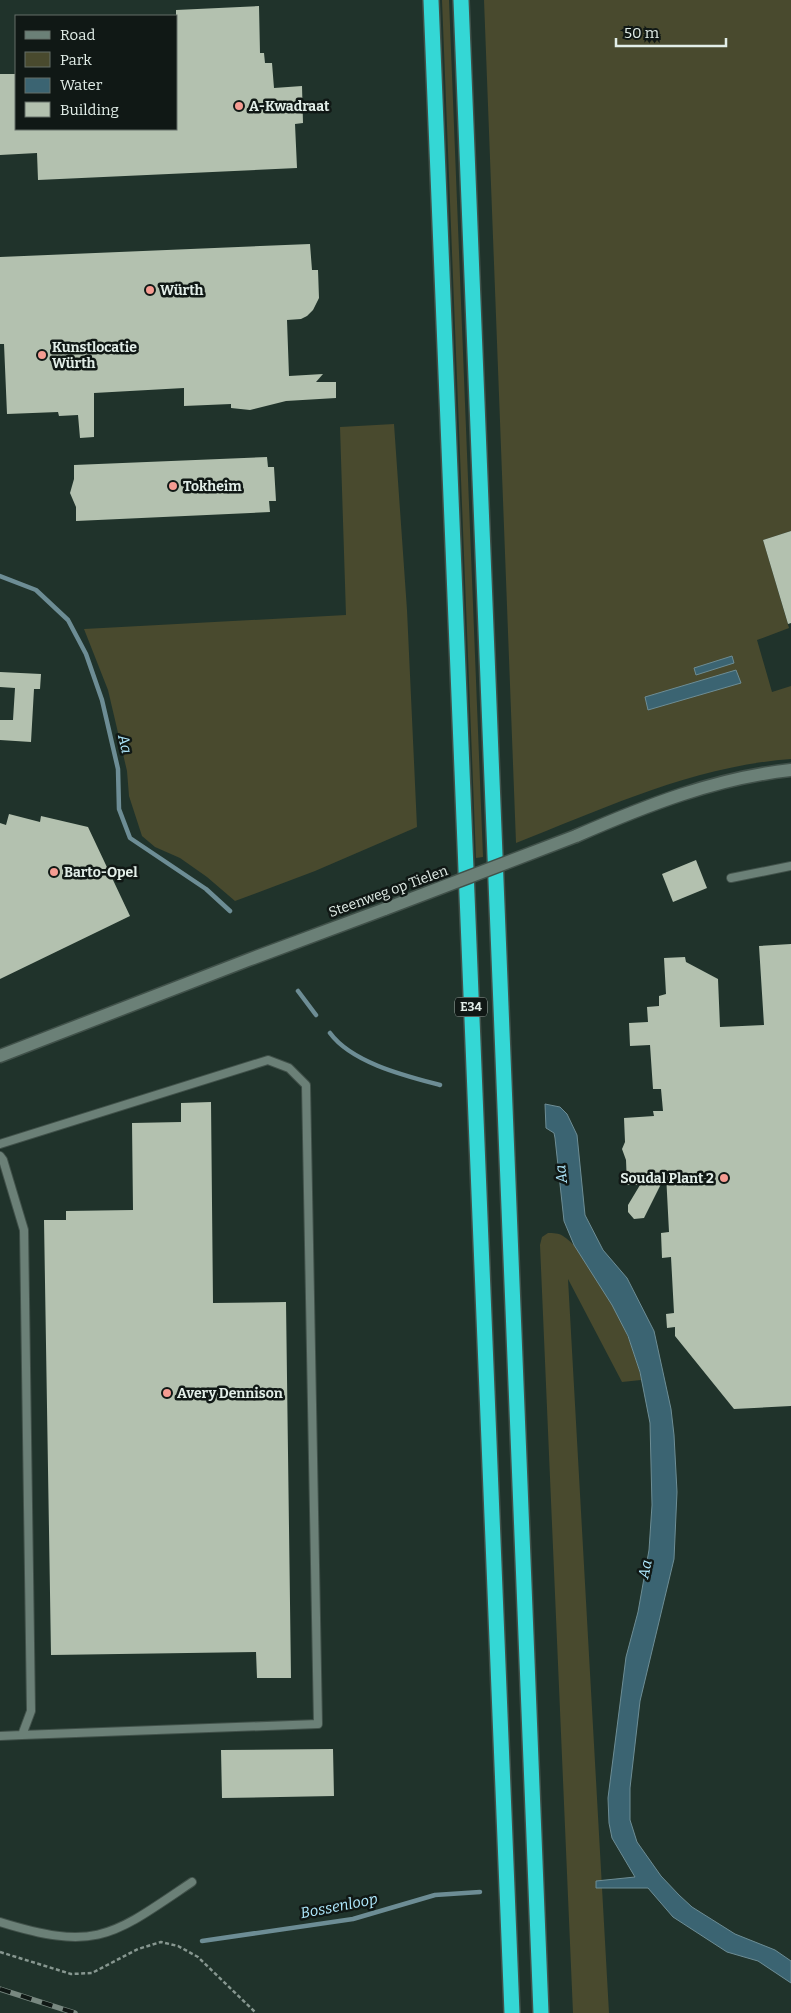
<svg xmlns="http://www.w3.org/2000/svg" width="791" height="2013" viewBox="0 0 791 2013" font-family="Bitter,serif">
<rect width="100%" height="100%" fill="#20332b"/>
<path fill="#494a2e" d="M442,0H449L483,857L476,858Z
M484,0H791V531L763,540L789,628L757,640L772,692L791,686V759C694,766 605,808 516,843Z
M394,424L407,610L417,827L315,871L235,901L207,877L180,858L155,847L142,836L129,796L127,771L108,690L84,629L346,615L340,427Z
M548,1233C553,1233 559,1233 563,1236C591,1253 638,1347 641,1380L622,1382L568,1279L609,2013H573L540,1245L542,1237Z"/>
<path fill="#3b6472" stroke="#6d8d95" d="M732,656L734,663L696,675L694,668Z
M736,670L741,683L648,710L645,697Z
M545,1104L560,1107L567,1114L577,1135L585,1215L603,1250L627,1278L654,1331L671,1409L674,1435L677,1492L674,1559L640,1701L630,1788V1820L637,1842L661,1876L679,1895L692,1907L735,1934L775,1950L791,1961V1983L758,1961L727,1952L673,1917L648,1888H596V1881L635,1877L612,1838L609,1823L608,1798L626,1657L638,1612L649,1550L652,1505L650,1423L640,1372L628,1336L612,1305L574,1245L564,1221L555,1138L554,1133L546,1128Z"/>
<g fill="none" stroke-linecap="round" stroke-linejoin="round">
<path stroke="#6d8d95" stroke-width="4.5" d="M0,576L36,590L68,620L86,654L102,700L118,769L119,809L130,838L206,889L230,911
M298,991L316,1015
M330,1033C352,1063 406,1076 440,1085
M202,1941L353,1919L435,1895L480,1892"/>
</g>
<path fill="#b3c1af" d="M259,6L260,53H264L265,63H272L274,88L302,86L303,123L295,124L297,168L38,180L37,153L0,155V74H16V129H176V10Z
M310,244L312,270H318L319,298L313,310L307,316L301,319L287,320L289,376L323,374L316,382H336V398L286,401L250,410L231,408V404L184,406V388L94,393V437L80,438L78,415L59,416L58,412L7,414L4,344H0V257Z
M267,457L268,467H274L276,501H269L270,512L76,521V507L70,493L74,479V465Z
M791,531V623L788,624L763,540Z
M0,672L41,674L40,689H34L31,742L0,740V720H13L15,688L0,687Z
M9,814L40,822L41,816L88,827L130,916L0,979V823L6,825Z
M696,860L707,888L673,902L662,874Z
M791,944V1406L734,1409L675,1336V1327L667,1328L666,1314L674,1313L671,1257L662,1258L661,1233L669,1232L666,1174L644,1218L634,1219L628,1212V1205L640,1185H627L626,1160L622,1149L625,1142L624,1118L654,1116L653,1111H663L661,1089H653L650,1045L630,1046L629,1023L648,1022L647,1007L659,1006V996L666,994L664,958L685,957L686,962L718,979L720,1027L764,1025L759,946Z
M211,1102L213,1303L286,1302L291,1678H257L256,1652L51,1655L44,1220H66V1211L133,1210L132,1123L181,1122V1103Z
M333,1749L334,1796L222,1798L221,1750Z"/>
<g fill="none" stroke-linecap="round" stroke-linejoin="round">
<defs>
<path id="service" d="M731,878L791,866
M0,1144L268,1060L289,1068L306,1085L318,1724L22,1735
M0,1156L3,1160L24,1230L31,1711L22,1735L0,1736
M0,1922C97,1952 112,1936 192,1882"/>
<path id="tertiary" d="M576,836C645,806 715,778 791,770
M0,1056L248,960L385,909"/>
<path id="motorway" d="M431,0L512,2013
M461,0L541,2013"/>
</defs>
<use href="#service" stroke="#41514a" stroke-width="10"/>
<use href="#tertiary" stroke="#41514a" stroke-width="15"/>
<use href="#motorway" stroke="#41514a" stroke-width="18"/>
<path stroke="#879790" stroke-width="2.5" stroke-dasharray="4 2.5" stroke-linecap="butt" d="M0,1952L71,1974L92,1973L138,1949L161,1942L178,1946L198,1957L256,2013"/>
<use href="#service" stroke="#6b8077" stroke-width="8"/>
<use href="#tertiary" stroke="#6b8077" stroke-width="12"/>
<use href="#motorway" stroke="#34d7d5" stroke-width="15"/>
<defs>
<path id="rail" d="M0,1989L75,2013"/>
</defs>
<use href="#rail" stroke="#788880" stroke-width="5.5"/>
<use href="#rail" stroke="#101815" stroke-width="4" stroke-dasharray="11" stroke-linecap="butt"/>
<defs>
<path id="tertiary-bridge" d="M385,909L576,836"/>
</defs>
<use href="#tertiary-bridge" stroke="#41514a" stroke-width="15" stroke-linecap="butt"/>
<use href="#tertiary-bridge" stroke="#6b8077" stroke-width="12"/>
</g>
<g fill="#f59c92" stroke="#101815" stroke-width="2">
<circle cx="239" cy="106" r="5"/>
<circle cx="150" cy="290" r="5"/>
<circle cx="42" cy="355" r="5"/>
<circle cx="173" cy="486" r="5"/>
<circle cx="54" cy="872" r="5"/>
<circle cx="724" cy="1178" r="5"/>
<circle cx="167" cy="1393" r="5"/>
</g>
<g text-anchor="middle" stroke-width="5" stroke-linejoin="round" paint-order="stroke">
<rect fill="#101815" stroke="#a3aea9" stroke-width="1" x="455" y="997.5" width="32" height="19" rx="4"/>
<g font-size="12" font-weight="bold" fill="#e2eee8">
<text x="471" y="1011">E34</text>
</g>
<g font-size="14" font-weight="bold" fill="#e2eee8" stroke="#101815" text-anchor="start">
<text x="249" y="111">A-Kwadraat</text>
<text x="160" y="295">Würth</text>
<text x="52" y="352">Kunstlocatie<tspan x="52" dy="16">Würth</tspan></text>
<text x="183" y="491">Tokheim</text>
<text x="64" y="877">Barto-Opel</text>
<text x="714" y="1183" text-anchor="end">Soudal Plant 2</text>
<text x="177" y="1398">Avery Dennison</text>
</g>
<g font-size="14" fill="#e2eee8" stroke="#101815">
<text transform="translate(388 891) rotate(-20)" y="5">Steenweg op Tielen</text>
</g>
<g font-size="15" font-style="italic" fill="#b0eaff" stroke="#101815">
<text transform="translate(125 744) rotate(77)" y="5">Aa</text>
<text transform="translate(561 1174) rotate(-96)" y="5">Aa</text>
<text transform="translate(645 1569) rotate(-78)" y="5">Aa</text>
<text transform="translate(339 1906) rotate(-11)" y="5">Bossenloop</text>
</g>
</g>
<rect x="15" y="15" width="162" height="115" fill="#101815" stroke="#646e69"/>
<rect x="25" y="31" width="25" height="8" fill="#6b8077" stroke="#646e69"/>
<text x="60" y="40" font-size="15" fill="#e2eee8">Road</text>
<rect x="25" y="52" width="25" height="15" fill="#494a2e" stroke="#646e69"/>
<text x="60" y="65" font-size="15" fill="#e2eee8">Park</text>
<rect x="25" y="78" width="25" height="15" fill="#3b6472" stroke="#646e69"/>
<text x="60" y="90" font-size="15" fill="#e2eee8">Water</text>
<rect x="25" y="102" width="25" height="15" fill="#b3c1af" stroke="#646e69"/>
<text x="60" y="115" font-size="15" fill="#e2eee8">Building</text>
<path d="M616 38v8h110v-8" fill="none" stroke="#e2eee8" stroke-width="2.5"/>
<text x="624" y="38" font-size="15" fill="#e2eee8" stroke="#101815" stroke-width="4" paint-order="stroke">50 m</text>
</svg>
